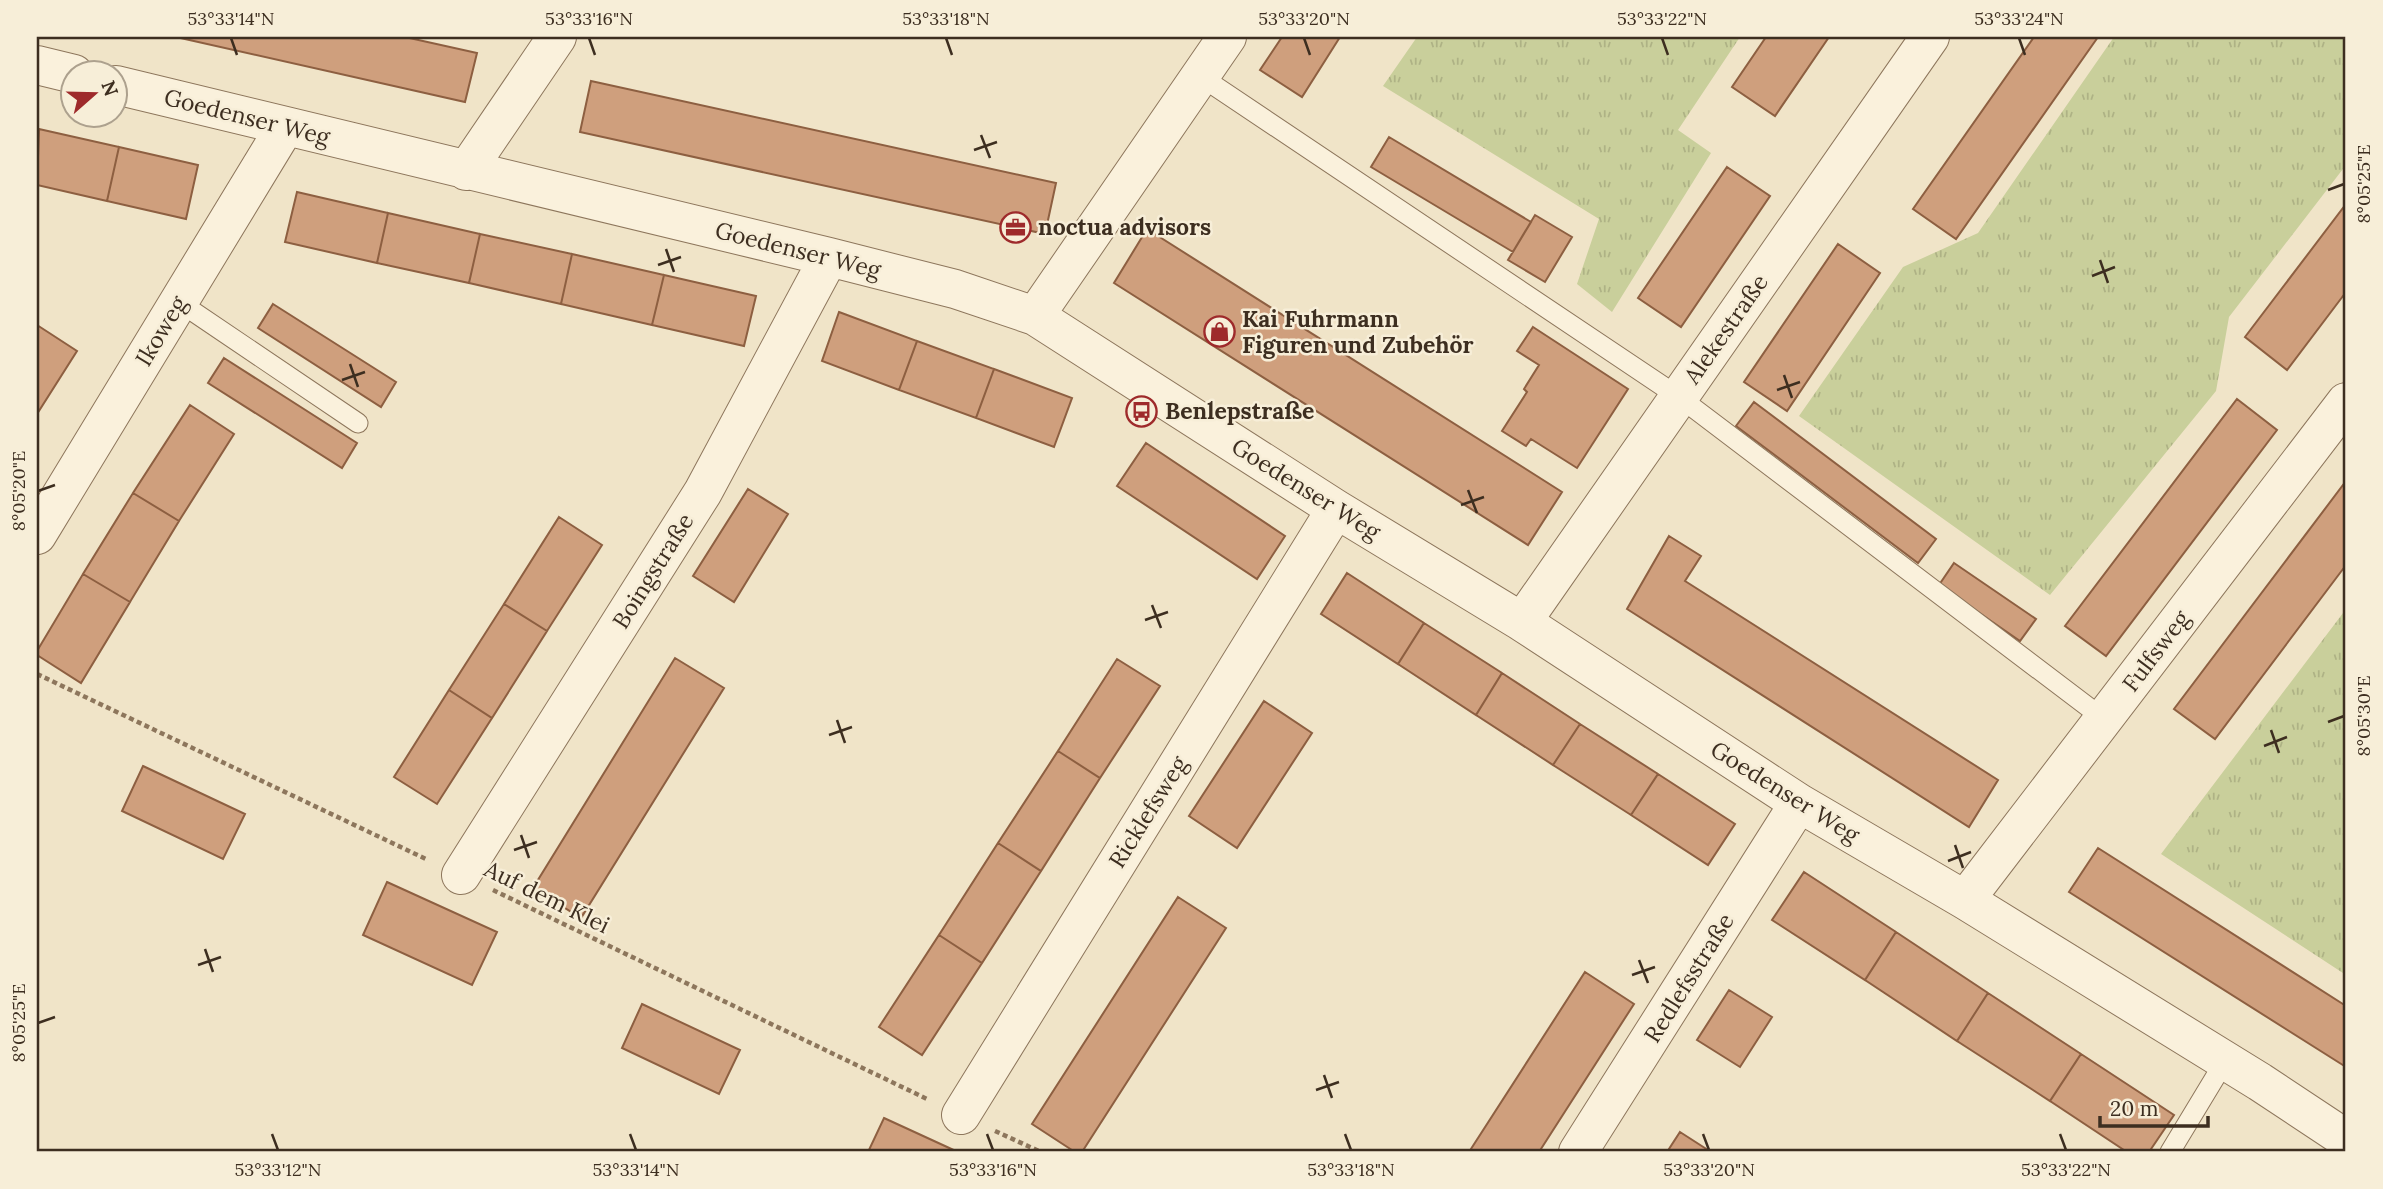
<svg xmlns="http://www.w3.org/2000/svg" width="2383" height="1189" viewBox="0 0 2383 1189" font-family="Lora,serif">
<defs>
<pattern id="park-tufts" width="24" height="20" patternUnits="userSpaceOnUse" patternTransform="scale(1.75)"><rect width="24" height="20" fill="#c9cf9b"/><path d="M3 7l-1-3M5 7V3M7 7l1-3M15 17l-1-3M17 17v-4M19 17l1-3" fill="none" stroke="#aeb285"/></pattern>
</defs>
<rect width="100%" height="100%" fill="#f0e4c8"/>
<path fill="url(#park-tufts)" d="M1417,37H1740L1678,130L1711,153L1612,312L1577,284L1599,219L1383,86Z
M2114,37H2346V165L2229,317L2216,391L2050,595L1799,416L1903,267L1978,233Z
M2346,609V975L2161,854Z"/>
<path fill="#cf9f7d" stroke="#8d5f41" stroke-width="2" d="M176,37H405L477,53L465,102Z
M1282,37H1340L1302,97L1260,70Z
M1766,37H1829L1775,116L1732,87Z
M2034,37H2098L1956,239L1913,209Z
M591,81L1056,183L1045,234L580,132Z
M39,129L119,147L107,201L37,185Z
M1389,137L1531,222L1513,252L1371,167Z
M119,147L198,165L186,219L107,201Z
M1727,167L1770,196L1681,327L1638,298Z
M297,192L388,213L377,263L285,242Z
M2346,204V292L2287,370L2245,337Z
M388,213L480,234L469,283L377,263Z
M1535,215L1572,237L1545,282L1508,260Z
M1147,229L1562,492L1528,545L1114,283Z
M480,234L572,254L561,304L469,283Z
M1838,244L1880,273L1787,411L1744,382Z
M572,254L664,275L652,325L561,304Z
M664,275L756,296L744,346L652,325Z
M273,304L396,382L381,407L258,328Z
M839,312L917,341L899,390L822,361Z
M37,325L77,351L37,414Z
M1533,327L1628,389L1577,468L1531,439L1526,446L1502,431L1527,392L1524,389L1539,365L1517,351Z
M917,341L994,369L976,418L899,390Z
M224,358L357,443L342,468L208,383Z
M994,369L1072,398L1054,447L976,418Z
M2237,399L2277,430L2106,656L2065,626Z
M1754,402L1936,539L1918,563L1736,426Z
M190,405L234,434L179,521L133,493Z
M1146,443L1285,536L1257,579L1117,486Z
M2346,481V565L2215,739L2174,709Z
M748,489L788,514L734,602L693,576Z
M133,493L179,521L130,602L83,574Z
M559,517L602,545L547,631L504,604Z
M1669,536L1701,556L1685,581L1998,780L1969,827L1627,609Z
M1954,563L2036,619L2020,641L1939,585Z
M1347,573L1424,623L1398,664L1321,614Z
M83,574L130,602L81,683L37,655V651Z
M504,604L547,631L492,718L449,690Z
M1424,623L1502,673L1476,715L1398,664Z
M675,658L724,688L581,918L533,888Z
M1117,659L1160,686L1100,778L1058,751Z
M1502,673L1580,724L1553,765L1476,715Z
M449,690L492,718L437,804L394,777Z
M1264,701L1312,733L1237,848L1189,816Z
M1580,724L1658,774L1631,815L1553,765Z
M1058,751L1100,778L1041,871L998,843Z
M143,766L245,814L223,859L122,811Z
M1658,774L1735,824L1708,865L1631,815Z
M998,843L1041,871L982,963L939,935Z
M2098,848L2346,1006V1067L2069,892Z
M1804,872L1896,932L1865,980L1772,920Z
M387,882L497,932L472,985L363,935Z
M1178,897L1226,928L1082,1152H1075L1032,1124Z
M1896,932L1988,993L1957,1041L1865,980Z
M939,935L982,963L922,1055L879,1027Z
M1585,972L1634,1004L1539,1152H1469Z
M1729,990L1772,1017L1740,1067L1697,1040Z
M1988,993L2081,1054L2050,1101L1957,1041Z
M642,1004L740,1050L719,1094L622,1048Z
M2081,1054L2174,1115L2149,1152H2127L2050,1101Z
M884,1118L958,1152H868Z
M1680,1132L1711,1152H1667Z"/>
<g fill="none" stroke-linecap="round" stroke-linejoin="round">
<defs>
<path id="lane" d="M1200,76L1679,397L2104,719
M179,302L358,423
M2170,1152L2225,1061"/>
<path id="street" d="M37,65L74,74
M116,85L829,257L955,289L1035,316L1336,509L1522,622L1799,803L1965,900L2260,1082L2346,1139
M466,171L557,37
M1035,316L1227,37
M37,535L285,127
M1522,622L1930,37
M461,875L703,492L829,257
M1965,900L2346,402
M961,1115L1336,509
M1578,1152L1799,803"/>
</defs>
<use href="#lane" stroke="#8d765c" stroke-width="21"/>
<use href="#street" stroke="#8d765c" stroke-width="40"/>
<path stroke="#8d765c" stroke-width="4.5" stroke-dasharray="5 3.5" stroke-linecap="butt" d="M37,674L428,860
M493,890L927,1099
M995,1131L1041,1152"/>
<use href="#lane" stroke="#faf1dc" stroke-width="19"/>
<use href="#street" stroke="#faf1dc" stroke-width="38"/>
</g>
<path fill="none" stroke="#3d2e20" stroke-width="2.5" d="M231,38L237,55M589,38L595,55M946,38L952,55M1304,38L1310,55M1662,38L1668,55M2019,38L2025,55M981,135L990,158M974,150L997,142M2328,190L2344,184M666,249L674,272M2100,260L2108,283M658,265L681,257M2092,276L2115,267M350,364L358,387M1784,375L1792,398M342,380L365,372M1777,390L1800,382M1468,490L1477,513M38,491L55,485M1461,505L1484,497M1152,605L1161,628M1145,620L1168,612M837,720L845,743M2328,722L2344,716M2271,730L2279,753M829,735L852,727M2264,746L2287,737M521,835L529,858M1955,845L1963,868M514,850L537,842M1948,861L1971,852M205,949L213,972M1639,960L1648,983M198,965L221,957M1632,975L1655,967M38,1023L55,1017M1324,1075L1332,1098M1316,1090L1339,1082M272,1134L278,1150M630,1134L636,1150M987,1134L993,1150M1345,1134L1351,1150M1703,1134L1709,1150M2060,1134L2066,1150"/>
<defs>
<symbol id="office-ring" viewBox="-11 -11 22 22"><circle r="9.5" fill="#f7eed8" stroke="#9e2a2b" stroke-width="1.5"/><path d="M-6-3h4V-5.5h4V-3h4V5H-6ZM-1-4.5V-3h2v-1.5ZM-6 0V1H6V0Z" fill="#9e2a2b"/></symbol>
<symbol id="shop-ring" viewBox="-11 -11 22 22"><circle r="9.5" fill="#f7eed8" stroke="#9e2a2b" stroke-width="1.5"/><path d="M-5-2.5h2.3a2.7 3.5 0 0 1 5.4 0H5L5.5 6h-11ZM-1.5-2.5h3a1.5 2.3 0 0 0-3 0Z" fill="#9e2a2b"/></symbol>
<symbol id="bus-ring" viewBox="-11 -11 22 22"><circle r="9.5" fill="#f7eed8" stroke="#9e2a2b" stroke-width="1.5"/><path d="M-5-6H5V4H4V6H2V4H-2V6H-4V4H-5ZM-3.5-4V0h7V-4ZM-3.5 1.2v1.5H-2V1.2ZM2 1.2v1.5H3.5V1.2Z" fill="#9e2a2b"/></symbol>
</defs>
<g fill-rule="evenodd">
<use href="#office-ring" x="998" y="210" width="35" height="35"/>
<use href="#shop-ring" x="1202" y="314" width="35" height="35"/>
<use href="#bus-ring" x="1124" y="394" width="35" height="35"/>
</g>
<g text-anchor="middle" stroke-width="5" stroke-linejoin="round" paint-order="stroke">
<g font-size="23" fill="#3d2e20" stroke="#f7eed8">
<text transform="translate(247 117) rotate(14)" y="8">Goedenser Weg</text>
<text transform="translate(798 250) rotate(14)" y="8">Goedenser Weg</text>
<text transform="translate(1726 329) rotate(-55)" y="8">Alekestraße</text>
<text transform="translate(161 331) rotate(-59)" y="8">Ikoweg</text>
<text transform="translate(1306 489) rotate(32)" y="8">Goedenser Weg</text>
<text transform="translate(653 571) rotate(-58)" y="8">Boingstraße</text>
<text transform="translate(2156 651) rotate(-53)" y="8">Fulfsweg</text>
<text transform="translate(1785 792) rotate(32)" y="8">Goedenser Weg</text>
<text transform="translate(1148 812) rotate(-58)" y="8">Ricklefsweg</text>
<text transform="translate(547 897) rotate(26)" y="8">Auf dem Klei</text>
<text transform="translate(1689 978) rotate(-58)" y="8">Redlefsstraße</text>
</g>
<g font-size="23" font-weight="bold" fill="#3d2e20" stroke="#f7eed8" text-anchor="start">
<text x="1038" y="235">noctua advisors</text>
<text x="1242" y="327">Kai Fuhrmann<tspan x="1242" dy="26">Figuren und Zubehör</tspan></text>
<text x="1165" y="419">Benlepstraße</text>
</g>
</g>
<rect width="2383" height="1189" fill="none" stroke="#f7eed8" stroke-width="77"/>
<g transform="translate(94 94) rotate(70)"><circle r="33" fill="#f7eed8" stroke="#ada18e" stroke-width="2"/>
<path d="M0-5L12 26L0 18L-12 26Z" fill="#9e2a2b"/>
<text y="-10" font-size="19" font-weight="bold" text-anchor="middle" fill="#3d2e20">N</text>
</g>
<path d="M2100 1116v10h108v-10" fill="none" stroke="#3d2e20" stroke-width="3.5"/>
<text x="2110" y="1116" font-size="21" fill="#3d2e20" stroke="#f7eed8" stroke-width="5" paint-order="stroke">20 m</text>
<rect x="38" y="38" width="2306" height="1112" fill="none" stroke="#3d2e20" stroke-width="2.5"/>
<g font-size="18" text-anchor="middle" fill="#3d2e20">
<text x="231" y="25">53°33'14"N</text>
<text x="589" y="25">53°33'16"N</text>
<text x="946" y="25">53°33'18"N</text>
<text x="1304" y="25">53°33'20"N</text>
<text x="1662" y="25">53°33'22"N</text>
<text x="2019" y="25">53°33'24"N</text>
<text transform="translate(2364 184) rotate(-90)" y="6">8°05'25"E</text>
<text transform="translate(19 491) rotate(-90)" y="6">8°05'20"E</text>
<text transform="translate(2364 716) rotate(-90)" y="6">8°05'30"E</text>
<text transform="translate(19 1023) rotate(-90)" y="6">8°05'25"E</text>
<text x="278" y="1176">53°33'12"N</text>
<text x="636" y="1176">53°33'14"N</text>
<text x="993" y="1176">53°33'16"N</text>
<text x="1351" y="1176">53°33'18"N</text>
<text x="1709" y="1176">53°33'20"N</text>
<text x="2066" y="1176">53°33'22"N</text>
</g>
</svg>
